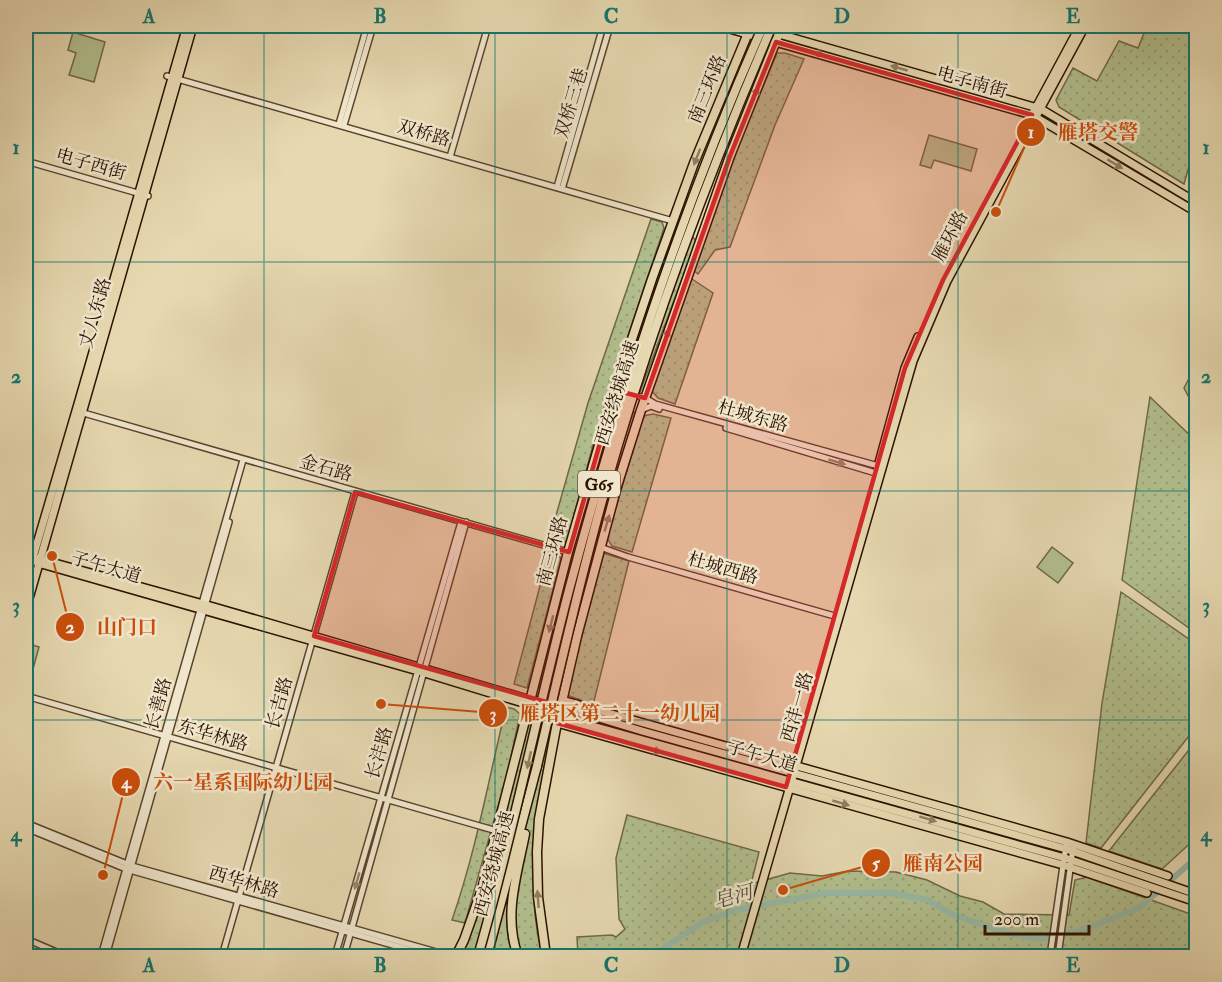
<svg xmlns="http://www.w3.org/2000/svg" width="1222" height="982" viewBox="0 0 1222 982" font-family="'IM FELL Double Pica','Noto Serif SC',serif">
<defs>
<pattern id="grass-dots" width="8" height="8" patternUnits="userSpaceOnUse" patternTransform="scale(1.5)"><rect width="8" height="8" fill="#b2bf8e"/><path d="M2 2h.1M6 6h.1" fill="none" stroke="#99a379" stroke-width="1.8" stroke-linecap="round"/></pattern>
</defs>
<rect width="100%" height="100%" fill="#e6d8b0"/>
<filter id="stains"><feTurbulence type="fractalNoise" baseFrequency=".00333" numOctaves="4"/><feColorMatrix values="0 0 0 0 .2 0 0 0 0 .09 0 0 0 0 .02 0 0 0 .5 -.17"/></filter>
<radialGradient id="worn" r=".72"><stop offset=".6" stop-color="#630" stop-opacity="0"/><stop offset="1" stop-color="#630" stop-opacity=".3"/></radialGradient>
<path fill="url(#grass-dots)" stroke="#6f6847" stroke-width="1.5" d="M1147,26H1196V141L1184,184L1059,107L1056,100L1073,68L1097,81L1119,41L1138,48Z
M777,53H785L804,59L775,125L730,247L715,250L698,274L693,270L736,152Z
M651,219L662,222L664,228L599,423L567,541L560,544L549,540L588,403Z
M677,230L693,237L696,241L640,392L622,387L621,380L672,232Z
M689,277L713,293L675,404L658,398L652,391Z
M1196,365V411L1184,388Z
M1150,397L1196,441V633L1122,580Z
M613,406L634,412L635,415L600,537L597,539L577,533Z
M653,414L671,418L632,552L612,546L607,538L643,416Z
M577,546L592,550L594,556L561,688L557,691L540,687L539,683L573,549Z
M549,552L558,554L561,559L527,688L514,684Z
M603,553L629,561L593,705L567,695Z
M1121,592L1196,644V727L1101,848L1086,843L1102,703Z
M26,643L39,647L27,691L26,690Z
M506,707L514,709L520,714L508,771L465,923L452,920C476,851 489,778 506,707Z
M527,724L551,730C537,805 524,881 542,956H459Z
M1196,741V838L1162,869L1109,851Z
M627,815L759,852L751,884L790,873L822,876L848,871L896,872L927,880L960,896L983,902L1004,914L1069,915L1075,880L1087,877L1196,916V956H578L577,937L612,935L616,937L625,929L619,919L616,858Z"/>
<path fill="#b2bf8e" stroke="#6f6847" stroke-width="1.5" d="M73,32L105,42L94,82L69,75L76,53L68,50Z
M929,135L977,149L971,171L934,160L931,168L920,165Z
M1052,547L1073,563L1058,583L1037,567Z"/>
<g fill="none" stroke-linecap="round" stroke-linejoin="round">
<path stroke="#97baa7" stroke-width="6" d="M652,956L703,922L737,910L826,893H891L928,900L953,915L1014,935L1039,939L1079,931L1139,908L1196,858"/>
<defs>
<path id="minor" d="M167,76L673,221
M339,124L367,26
M344,125L373,26
M450,157L488,26
M26,161L148,196
M26,174L29,162
M557,187L603,26
M562,189L610,26
M615,390L645,398L655,404L882,467
M641,410L651,406L659,409
M80,412L568,552
M726,428L879,474
M600,547L628,557L838,617
M26,696L497,831
M26,823L132,866L440,953L450,954L457,951
M26,828L126,869L431,956
M26,939L66,956
M101,956L243,460
M106,956L229,522
M222,956L355,492
M335,956L461,522
M344,956L466,522
M1050,956L1066,845
M1058,956L1073,848"/>
<path id="major" d="M719,26L1032,115L1196,212
M751,26L1041,109L1196,202
M1031,117L1080,26
M877,470L905,368L918,337
M33,557L38,563L418,671L523,703L528,708L1065,858L1196,902
M33,557L214,607L524,698L566,708L642,731L1066,849L1196,894
M26,581L78,404L187,26
M26,609L193,26
M562,700L1067,842L1168,876
M557,723L1063,865L1147,893
M741,956L913,361L947,281L1085,26"/>
<path id="highway" d="M456,956L464,940L482,889L568,552L615,390L652,279L694,163L751,26
M487,956L537,766
M518,956C503,916 517,875 525,834
M546,956L538,897L537,852L539,819L556,728L577,636L617,486L641,410L730,156L782,26"/>
</defs>
<use href="#minor" stroke="#5a432c" stroke-width="8"/>
<use href="#major" stroke="#2c1100" stroke-width="10"/>
<use href="#highway" stroke="#2c1100" stroke-width="11"/>
<use href="#minor" stroke="#efe6cc" stroke-width="5"/>
<use href="#major" stroke="#e6d8b0" stroke-width="7"/>
<use href="#highway" stroke="#e6d8b0" stroke-width="8"/>
<defs>
<path id="highway-bridge" d="M537,766C562,659 586,553 617,448C660,304 713,163 772,26
M478,956C513,835 537,712 569,590C620,398 682,208 763,26"/>
</defs>
<use href="#highway-bridge" stroke="#2c1100" stroke-width="11" stroke-linecap="butt"/>
<use href="#highway-bridge" stroke="#e6d8b0" stroke-width="8"/>
</g>
<defs><path id="oneway-solid" d="M-6-.8H1V-3.2L6.5 0L1 3.2V.8H-6Z" transform="scale(1.5)"/></defs>
<g fill="#927e61">
<use href="#oneway-solid" transform="translate(816 53) rotate(16)"/>
<use href="#oneway-solid" transform="translate(899 68) rotate(-164)"/>
<use href="#oneway-solid" transform="translate(755 95) rotate(-68)"/>
<use href="#oneway-solid" transform="translate(697 157) rotate(111)"/>
<use href="#oneway-solid" transform="translate(1115 164) rotate(31)"/>
<use href="#oneway-solid" transform="translate(666 337) rotate(-72)"/>
<use href="#oneway-solid" transform="translate(607 523) rotate(-74)"/>
<use href="#oneway-solid" transform="translate(551 624) rotate(104)"/>
<use href="#oneway-solid" transform="translate(653 750) rotate(16)"/>
<use href="#oneway-solid" transform="translate(529 760) rotate(103)"/>
<use href="#oneway-solid" transform="translate(841 803) rotate(16)"/>
<use href="#oneway-solid" transform="translate(928 819) rotate(16)"/>
<use href="#oneway-solid" transform="translate(538 899) rotate(-94)"/>
</g>
<g fill="#978670">
<use href="#oneway-solid" transform="translate(837 462) rotate(16)"/>
<use href="#oneway-solid" transform="translate(357 881) rotate(106)"/>
</g>
<path fill="#d62828" fill-opacity="0.2" stroke="#d62828" stroke-width="4.5" stroke-linejoin="round" d="M776,42L1032,115L943,280L905,368L786,787L557,723L560,706L314,636L355,492L569,552L615,390L645,398L730,156Z"/>
<path fill="none" stroke="#0f766e" stroke-width="1.5" stroke-opacity="0.55" d="M264,26V956M495,26V956M727,26V956M958,26V956M26,262H1196M26,491H1196M26,720H1196"/>
<g text-anchor="middle" stroke-width="5" stroke-linejoin="round" paint-order="stroke">
<rect fill="#efe6cc" stroke="#66513d" stroke-width="1.5" x="578" y="471" width="42" height="26" rx="4.5"/>
<g font-size="16" font-weight="bold" fill="#2c1100">
<text x="599" y="490">G65</text>
</g>
<g font-size="18" fill="#2c1100" stroke="#efe6cc">
<text transform="translate(972 82) rotate(16)" y="6">电子南街</text>
<text transform="translate(707 89) rotate(-68)" y="6">南三环路</text>
<text transform="translate(571 103) rotate(-73)" y="6">双桥三巷</text>
<text transform="translate(424 133) rotate(16)" y="6">双桥路</text>
<text transform="translate(91 164) rotate(16)" y="6">电子西街</text>
<text transform="translate(950 236) rotate(-62)" y="6">雁环路</text>
<text transform="translate(95 313) rotate(-74)" y="6">丈八东路</text>
<text transform="translate(617 393) rotate(-73)" y="6">西安绕城高速</text>
<text transform="translate(753 416) rotate(16)" y="6">杜城东路</text>
<text transform="translate(326 468) rotate(16)" y="6">金石路</text>
<text transform="translate(552 551) rotate(-75)" y="6">南三环路</text>
<text transform="translate(106 567) rotate(16)" y="6">子午大道</text>
<text transform="translate(723 568) rotate(16)" y="6">杜城西路</text>
<text transform="translate(279 703) rotate(-74)" y="6">长吉路</text>
<text transform="translate(158 704) rotate(-74)" y="6">长善路</text>
<text transform="translate(797 707) rotate(-74)" y="6">西沣一路</text>
<text transform="translate(213 735) rotate(16)" y="6">东华林路</text>
<text transform="translate(379 753) rotate(-74)" y="6">长沣路</text>
<text transform="translate(762 756) rotate(16)" y="6">子午大道</text>
<text transform="translate(494 864) rotate(-75)" y="6">西安绕城高速</text>
<text transform="translate(244 882) rotate(16)" y="6">西华林路</text>
</g>
<g font-size="20" font-style="italic" fill="#514c3a" stroke="#efe6cc">
<text transform="translate(733 896) rotate(-15)" y="7">皂河</text>
</g>
</g>
<path fill="none" stroke="#cc4e0a" stroke-width="2" d="M996 212L1031 132M52 556L70 627M381 704L493 713M103 875L126 782M783 890L876 863"/>
<g fill="#cc4e0a" stroke="#efe6cc" stroke-width="2">
<circle cx="996" cy="212" r="6"/>
<circle cx="52" cy="556" r="6"/>
<circle cx="381" cy="704" r="6"/>
<circle cx="103" cy="875" r="6"/>
<circle cx="783" cy="890" r="6"/>
<circle cx="1031" cy="132" r="15"/>
<circle cx="70" cy="627" r="15"/>
<circle cx="493" cy="713" r="15"/>
<circle cx="126" cy="782" r="15"/>
<circle cx="876" cy="863" r="15"/>
</g>
<g font-size="18" text-anchor="middle" font-weight="bold" fill="#fff">
<text x="1031" y="138">1</text>
<text x="70" y="633">2</text>
<text x="493" y="720">3</text>
<text x="126" y="788">4</text>
<text x="876" y="869">5</text>
</g>
<g font-size="20" text-anchor="middle" font-weight="bold" fill="#cc4e0a" stroke="#efe6cc" stroke-width="5" stroke-linejoin="round" paint-order="stroke">
<text x="1098" y="139">雁塔交警</text>
<text x="127" y="634">山门口</text>
<text x="620" y="720">雁塔区第二十一幼儿园</text>
<text x="243" y="789">六一星系国际幼儿园</text>
<text x="943" y="870">雁南公园</text>
</g>
<rect width="1222" height="982" fill="none" stroke="#e6d8b0" stroke-width="66"/>
<path d="M985 925v9h104v-9" fill="none" stroke="#2c1100" stroke-width="3"/>
<text x="994" y="925" font-size="18" fill="#2c1100" stroke="#efe6cc" stroke-width="4.5" paint-order="stroke">200 m</text>
<rect x="33" y="33" width="1156" height="916" fill="none" stroke="#0f766e" stroke-width="2"/>
<g font-size="20" text-anchor="middle" font-weight="bold" fill="#0f766e">
<text x="149" y="23">A</text>
<text x="380" y="23">B</text>
<text x="611" y="23">C</text>
<text x="842" y="23">D</text>
<text x="1073" y="23">E</text>
<text x="16" y="154">1</text>
<text x="1206" y="154">1</text>
<text x="16" y="383">2</text>
<text x="1206" y="383">2</text>
<text x="16" y="612">3</text>
<text x="1206" y="612">3</text>
<text x="16" y="841">4</text>
<text x="1206" y="841">4</text>
<text x="149" y="972">A</text>
<text x="380" y="972">B</text>
<text x="611" y="972">C</text>
<text x="842" y="972">D</text>
<text x="1073" y="972">E</text>
</g>
<rect width="100%" height="100%" filter="url(#stains)"/>
<rect width="100%" height="100%" fill="url(#worn)"/>
</svg>
